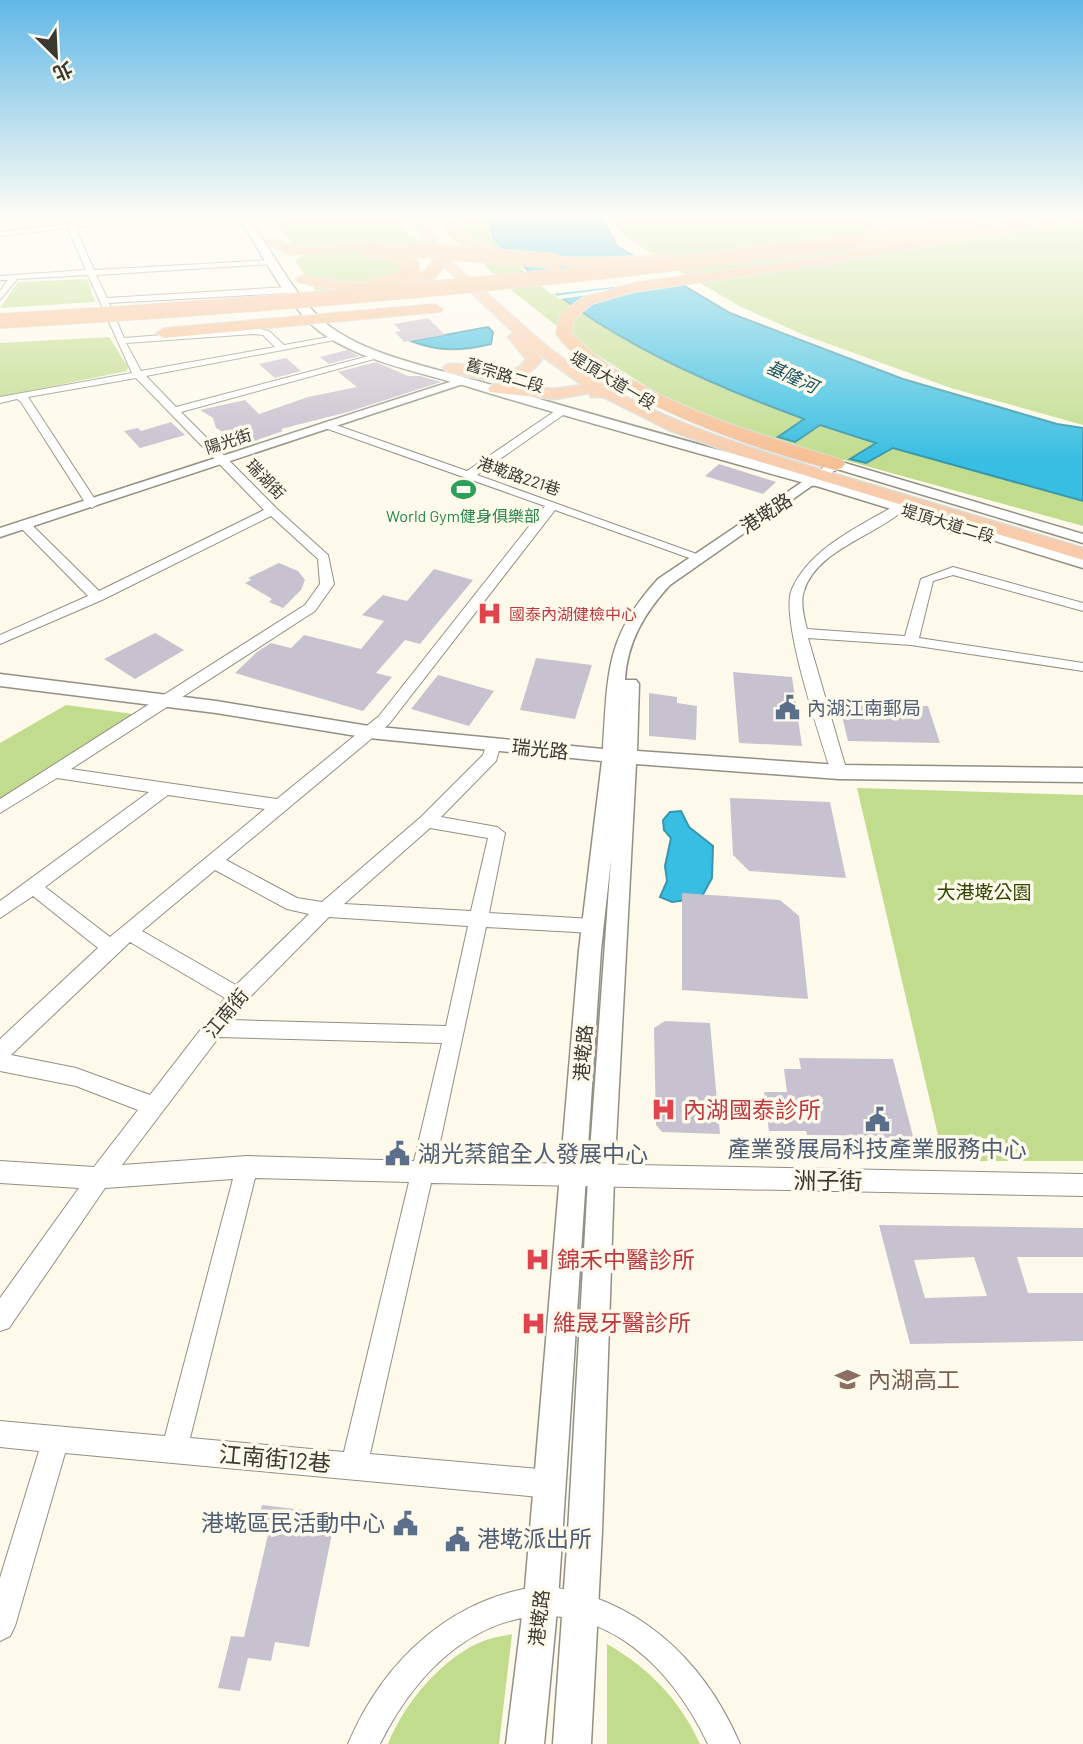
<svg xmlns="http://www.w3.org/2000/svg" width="1083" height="1744" viewBox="0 0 1083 1744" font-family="Barlow,'Noto Sans TC',sans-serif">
<rect width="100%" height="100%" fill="#fdfaec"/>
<path fill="#c0dc8c" d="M270,216H403L409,222L399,224L411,236H415L422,248L294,247Z
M450,216H485L490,234L500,248L539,285L609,328L691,373L811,423L1083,502V526L754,435L655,392L577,342L510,289L487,268Z
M610,216H852L892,232L1032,216H1083V425L951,388L804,335L741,307L676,269L624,236Z
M366,250L386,252L406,268L403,273L361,286L316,291L296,262L298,258L307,255Z
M87,279L95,302L0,308L18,282Z
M109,337L128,367L127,371L0,397V343Z
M66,705L133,714L0,801V743Z
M857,788L1083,795V1161H944Z
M512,1634L499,1744H388C404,1703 444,1655 486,1640C494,1637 504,1636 512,1634Z
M607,1644C649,1668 680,1700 700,1744H607Z"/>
<path fill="#38bee2" stroke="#3896ad" stroke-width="2" d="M488,216H601L617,246L730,313L903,379L1057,424L1083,428V501L893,448L866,463L850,459L876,443L820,425L795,442L778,437L804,419C704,382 598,336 520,263C512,255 498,246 493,237C491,231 490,223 488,216Z
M488,327L493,332L491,344C463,351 438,352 411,341Z
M681,811L689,827L713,846L712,878L701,898L672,902L660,897L667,881L665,866L671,838L664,830L663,820L670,812Z"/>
<path fill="#fdfaec" d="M545,259H646L686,283L614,295L583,309L603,293L559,299L555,296L658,282L551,294L528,275L599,266Z"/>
<path fill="#c7c2cf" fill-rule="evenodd" d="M428,318L445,335L404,342L395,332L401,331L394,324Z
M347,350L359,356L329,364L320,357Z
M286,358L301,371L275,378L259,364Z
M376,362L408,376H420L441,382L348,412L281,429L283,431L242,445L232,443L226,434L216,428L213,418L200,410L245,400L259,414L308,397L357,387L338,372Z
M171,422L185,435L140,448L124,431L138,428L141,431Z
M719,464L776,482L763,494L705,476Z
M279,563L298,571L305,580L301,590L283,608L269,602L272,599L245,583L251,580L248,578Z
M434,569L473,580L420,644L405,640L376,673L392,677L363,711L235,673L257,652L271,643L291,648L304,635L361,649L384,621L362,615L383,595L407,601Z
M155,633L184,650L135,679L104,659Z
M536,658L592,665L575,719L520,710Z
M733,672L792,677L802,746L739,743Z
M438,675L494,691L469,726L411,709Z
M649,693L677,697V703L697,706L696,740L649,736Z
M839,704L928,706L940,743L848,741Z
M730,798L830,802L846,878L749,871L733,855Z
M682,893L780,900L799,916L808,999L682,990Z
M665,1021L710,1023L720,1134L662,1132L656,1125L654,1028Z
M799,1058L893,1059L915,1144L885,1141L884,1136L807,1135L806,1131H769L764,1092H787L784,1069H801Z
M879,1225L1083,1228V1257H1017L1028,1293H1083V1341L910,1344ZM974,1257L987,1296L925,1298L914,1260Z
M262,1505L336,1514L309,1647L275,1642L271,1661L248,1658L240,1691L218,1688L231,1636L244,1637L268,1535L255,1533Z"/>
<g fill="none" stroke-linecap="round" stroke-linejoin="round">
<defs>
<path id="minor" d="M131,216H155L75,227L94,270L273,260L277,262L273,264L96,275L107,298L289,287L293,290L289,293L109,303L124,338L253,328L269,331L284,345L340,335L345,338L146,376L176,407L380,353L385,356L181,412L276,508L328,555L334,584L315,611L71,769L277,799L379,716L545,506L325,428V424H333L467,471L558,409H566V413L477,475L705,557L699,561L695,560L555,510L389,724L226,860L297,898L322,902L421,817L483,755L488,740H498L501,744L496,761L441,817L497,827L505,833L489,913L593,919L599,921L602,926L599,931L593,933L486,927L436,1161L1083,1174V1196L431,1183L370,1454L550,1470L560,1474L564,1484L560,1494L550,1498L65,1453L15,1626L10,1636L0,1641V1578L39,1451L0,1447V1421L165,1436L233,1179L105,1188L9,1328L0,1331V1298L79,1188L0,1183V1161L94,1167L138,1110L76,1086L0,1071V1039L98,948L33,896L0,918V901L149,792L57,778L0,813V799L305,605L320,584L318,559L271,516L102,600L0,644V635L88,596L20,527V521H28L99,591L264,510L136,378L28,397L98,504L92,508L86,504L21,402L17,399L0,403V397L132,373L88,275L17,279L0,300V291L8,280H0V276L86,270L68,228L0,236V232ZM253,334L263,335L275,347L141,371L126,343ZM168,795L265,809L110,937L45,887ZM430,828L488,838L471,911L344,904ZM215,870L287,909L309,914L236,985L142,931ZM329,917L468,926L446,1026L231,1020L245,1002ZM130,942L225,998L150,1095L76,1068L11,1055ZM219,1037L442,1043L414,1161L247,1156L122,1165ZM255,1178L409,1182L344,1452L190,1438Z
M896,505L906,508C878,535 817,549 804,591C800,602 804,618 807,629L905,636L921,579L953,567L1083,603V611L953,575L933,581L919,638L1083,663V671L911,645L808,638L847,772L839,778L831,772C821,739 779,617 792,589C810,548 860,526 896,505Z
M542,1586C635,1595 704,1659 740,1744H708C626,1572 464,1575 380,1744H348C383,1661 451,1597 542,1586Z"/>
<path id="tertiary" d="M462,378L472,381L0,537V528Z
M835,460L1083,534V543L837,469L822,479L1083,558V568L813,485L670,585C645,612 627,642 625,680H636L639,684L637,751L839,765L1083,768V782L839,779L636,764L614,1179L602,1532L591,1744H553L568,1532L588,1179L611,859L601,950L558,1600L544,1744H506L524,1600L579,950L602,761L369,738L216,713L0,686V674L216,701L369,726L603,749C608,674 605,637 658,579Z"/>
<path id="secondary" d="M238,216H248C271,250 292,292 322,320C360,354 430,367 478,381C592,415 706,446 820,478L822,481L814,486L808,484C694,452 579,421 466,386C418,372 351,359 313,326C285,300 259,249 238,216Z"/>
<path id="trunk" d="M415,216H427C434,254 465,273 491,297C521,324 551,352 585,374C668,425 762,452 855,480C931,503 1007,526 1083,548V560L738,455L669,430L603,397H591L589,393L555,399L490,392L488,389L490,386L496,384L555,389L582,385L535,351L542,359C522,391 476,379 446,371L443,368L446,365C469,359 510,386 526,359L508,337L514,333L430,253L422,240Z"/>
<path id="motorway" d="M441,216H454C456,221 458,227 461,231C490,267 625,257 669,254L676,258L669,262C622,266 482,275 451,236C446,230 444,222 441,216Z
M1056,216H1083V219L826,264L634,292L592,304L574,319L572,333C631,399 759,434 842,460L845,464L842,468L835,470C759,451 601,397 556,334L560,314L582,298L633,283L826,256Z
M274,238L293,247L361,243L415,246L422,250L415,254L361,251L291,255L269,245V239Z
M441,255L448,259C444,264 441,272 436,277C406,300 331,291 298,282L296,279L303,275C338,283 388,290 422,272C431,268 431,257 441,255Z
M435,304L443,309L441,312L164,338L156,333L164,328Z"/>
</defs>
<use href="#minor" stroke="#929083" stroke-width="2"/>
<use href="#tertiary" stroke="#929083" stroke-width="3"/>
<use href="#secondary" stroke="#929083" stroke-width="3"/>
<use href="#trunk" stroke="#dbdbda" stroke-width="3"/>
<use href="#motorway" stroke="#dbdbda" stroke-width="2"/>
<use href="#minor" fill="#fff" fill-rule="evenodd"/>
<use href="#tertiary" fill="#fff" fill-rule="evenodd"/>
<use href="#secondary" fill="#fff" fill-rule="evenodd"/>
<use href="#trunk" fill="#f8ccaa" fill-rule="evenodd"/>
<use href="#motorway" fill="#f6bf94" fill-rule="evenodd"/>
<defs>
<path id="motorway-bridge" d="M368,250L399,255L412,266V271L400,279L373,287
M415,250L555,261
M0,321C334,302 665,270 996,221"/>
</defs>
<use href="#motorway-bridge" stroke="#dbdbda" stroke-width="16" stroke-linecap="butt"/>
<use href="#motorway-bridge" stroke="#f6bf94" stroke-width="15"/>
</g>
<linearGradient id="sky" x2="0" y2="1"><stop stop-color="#61b8e6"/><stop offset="0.47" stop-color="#fefdf6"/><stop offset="1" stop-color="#fefdf6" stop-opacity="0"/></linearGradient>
<rect width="1083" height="460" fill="url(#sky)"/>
<defs>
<symbol id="stadium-bare" viewBox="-9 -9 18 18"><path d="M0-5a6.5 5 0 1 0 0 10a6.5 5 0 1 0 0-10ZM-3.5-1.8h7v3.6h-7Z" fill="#2e9e5b" stroke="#fdfaec" stroke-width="2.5" paint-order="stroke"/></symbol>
<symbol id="hospital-bare" viewBox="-9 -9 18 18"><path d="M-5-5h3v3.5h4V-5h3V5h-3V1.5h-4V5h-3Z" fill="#e0444e" stroke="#fdfaec" stroke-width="2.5" paint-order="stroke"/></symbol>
<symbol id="civic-bare" viewBox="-9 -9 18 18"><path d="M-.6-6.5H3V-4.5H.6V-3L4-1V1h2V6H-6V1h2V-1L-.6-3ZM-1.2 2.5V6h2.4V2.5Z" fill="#5c6f8a" stroke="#fdfaec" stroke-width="2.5" paint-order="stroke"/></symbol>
<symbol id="school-bare" viewBox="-9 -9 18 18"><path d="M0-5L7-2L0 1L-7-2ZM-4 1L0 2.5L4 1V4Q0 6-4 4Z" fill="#8d6e63" stroke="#fdfaec" stroke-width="2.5" paint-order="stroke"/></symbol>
</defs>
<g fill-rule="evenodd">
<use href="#stadium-bare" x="446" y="472" width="35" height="35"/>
<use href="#hospital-bare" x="472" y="596" width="35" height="35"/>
<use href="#civic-bare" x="770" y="690" width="35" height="35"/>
<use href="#hospital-bare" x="646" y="1092" width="35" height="35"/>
<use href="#civic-bare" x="860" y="1102" width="35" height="35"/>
<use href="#civic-bare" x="380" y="1136" width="35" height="35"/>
<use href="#hospital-bare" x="520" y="1242" width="35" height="35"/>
<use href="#hospital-bare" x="516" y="1306" width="35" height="35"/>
<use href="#school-bare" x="830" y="1362" width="35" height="35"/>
<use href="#civic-bare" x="388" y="1506" width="35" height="35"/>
<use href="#civic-bare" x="440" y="1522" width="35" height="35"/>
</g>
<g text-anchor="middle" stroke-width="7" stroke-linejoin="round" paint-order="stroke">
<g font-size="16" fill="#393832" stroke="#fdfaec">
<text transform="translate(505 375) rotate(17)" y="6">舊宗路二段</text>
<text transform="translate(613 380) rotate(31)" y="6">堤頂大道一段</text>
<text transform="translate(228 441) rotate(-18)" y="6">陽光街</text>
<text transform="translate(519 476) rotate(19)" y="6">港墘路221巷</text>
<text transform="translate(266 479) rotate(46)" y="6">瑞湖街</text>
<text transform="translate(948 523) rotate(17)" y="6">堤頂大道二段</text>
</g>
<g font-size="16" fill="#27864d" stroke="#fdfaec">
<text x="463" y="522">World Gym健身俱樂部</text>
</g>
<g font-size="16" fill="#be3a42" stroke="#fdfaec" text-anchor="start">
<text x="509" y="620">國泰內湖健檢中心</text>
</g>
<g font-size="18" font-style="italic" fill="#1c5261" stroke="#fdfaec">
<text transform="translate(792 377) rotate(24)" y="6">基隆河</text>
</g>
<g font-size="19" fill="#393832" stroke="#fdfaec">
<text transform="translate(766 513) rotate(-33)" y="7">港墘路</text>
<text transform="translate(540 749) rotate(6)" y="7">瑞光路</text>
<text transform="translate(226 1013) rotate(-50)" y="7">江南街</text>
<text transform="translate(583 1053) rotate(-86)" y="7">港墘路</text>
<text transform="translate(539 1618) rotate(-84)" y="7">港墘路</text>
</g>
<g font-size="19" fill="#4e5e75" stroke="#fdfaec" text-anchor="start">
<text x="807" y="715">內湖江南郵局</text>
</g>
<g font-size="19" fill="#324400" stroke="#fdfaec">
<text x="984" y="899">大港墘公園</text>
</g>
<g font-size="23" fill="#be3a42" stroke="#fdfaec" text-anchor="start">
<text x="683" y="1118">內湖國泰診所</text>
<text x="557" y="1268">錦禾中醫診所</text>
<text x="553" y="1331">維晟牙醫診所</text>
</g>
<g font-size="23" fill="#4e5e75" stroke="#fdfaec" text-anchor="start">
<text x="877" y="1157" text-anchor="middle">產業發展局科技產業服務中心</text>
<text x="418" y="1162">湖光棻館全人發展中心</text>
<text x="385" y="1531" text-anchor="end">港墘區民活動中心</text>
<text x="477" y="1547">港墘派出所</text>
</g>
<g font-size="23" fill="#393832" stroke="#fdfaec">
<text transform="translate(828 1181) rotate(1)" y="8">洲子街</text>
<text transform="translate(275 1459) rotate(5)" y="8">江南街12巷</text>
</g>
<g font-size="23" fill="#785e54" stroke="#fdfaec" text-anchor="start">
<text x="868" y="1388">內湖高工</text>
</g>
</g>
<g transform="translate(56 56) rotate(156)" stroke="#fdfaec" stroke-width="5" paint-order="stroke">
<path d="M0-5L12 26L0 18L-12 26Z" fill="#393832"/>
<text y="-10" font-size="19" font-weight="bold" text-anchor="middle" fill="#393832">北</text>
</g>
</svg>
